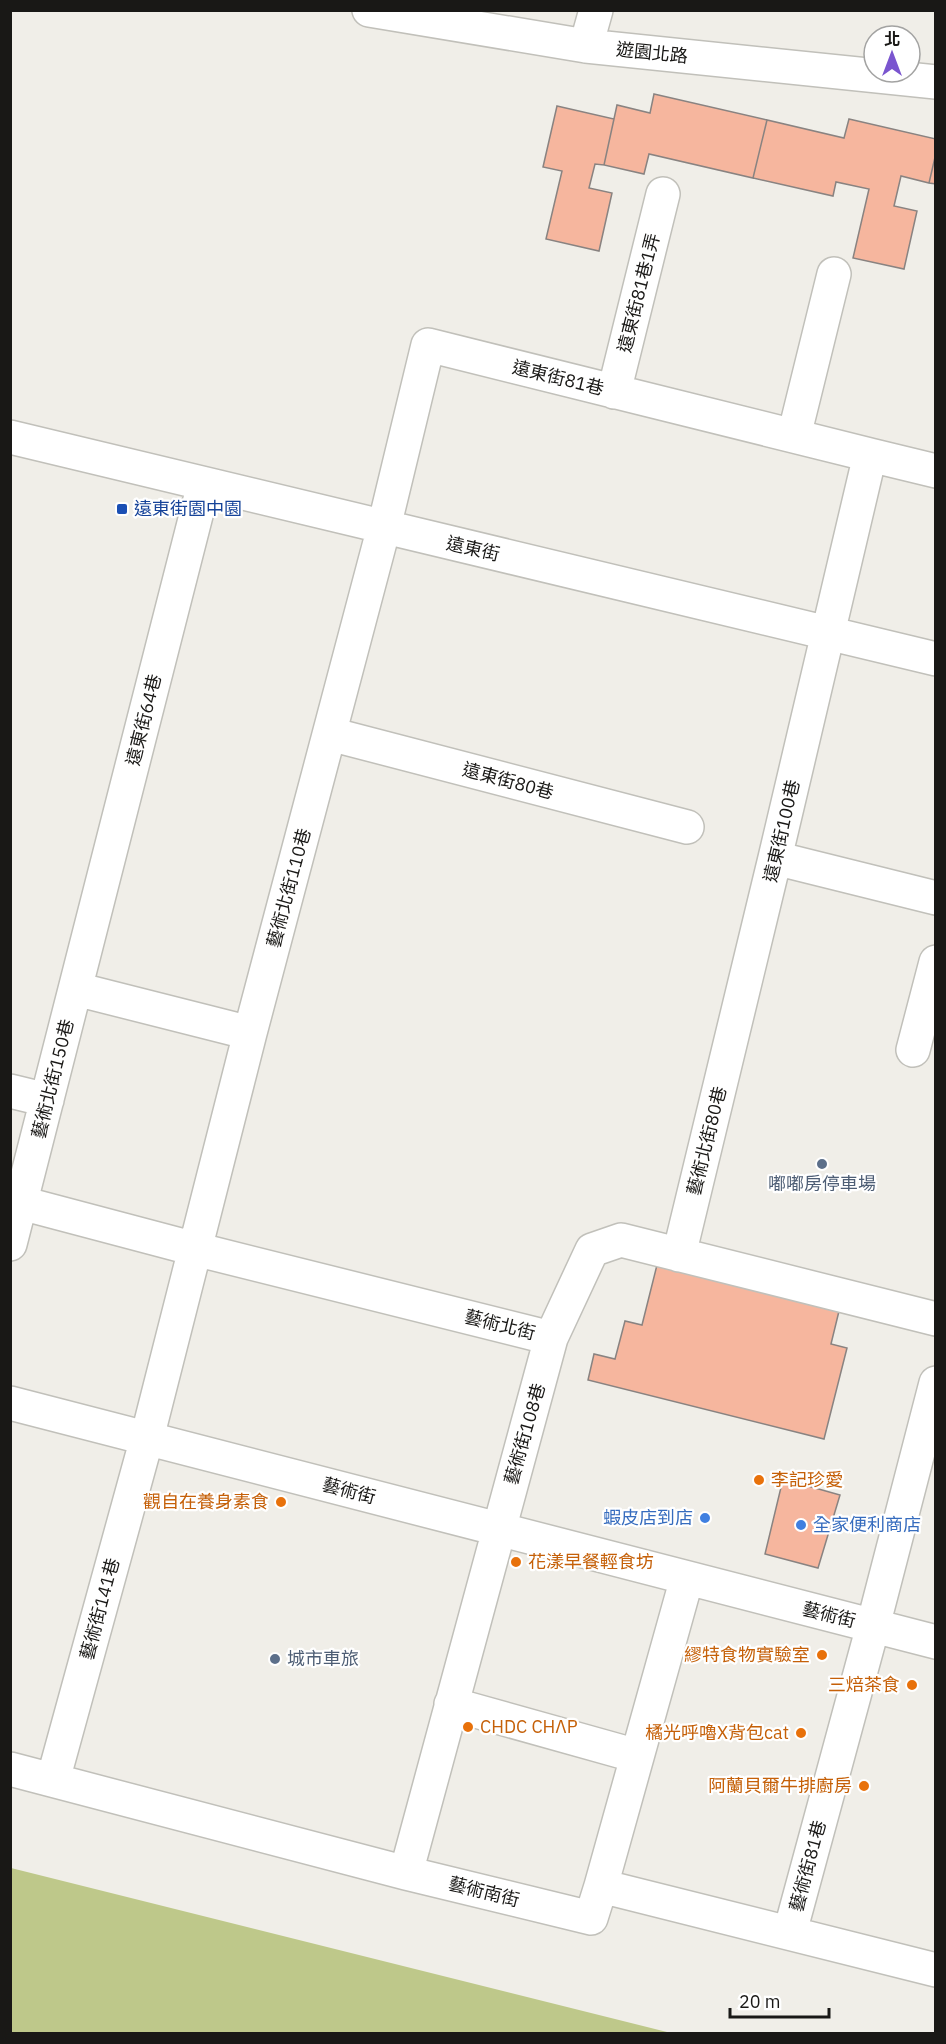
<svg xmlns="http://www.w3.org/2000/svg" width="946" height="2044" viewBox="0 0 946 2044" font-family="'IBM Plex Sans','Noto Sans TC',sans-serif">
<rect width="100%" height="100%" fill="#f0eee8"/>
<path fill="#bec88a" d="M11,1868L671,2033H11Z"/>
<path fill="#f6b69e" stroke="#898381" stroke-width="1.5" d="M654,94L767,120L753,178L649,154L644,174L604,165L617,105L650,113Z
M557,106L614,119L604,165L595,164L589,188L612,193L599,251L546,239L562,171L543,167Z
M849,119L936,139V153L929,183L901,176L894,206L917,211L904,269L853,258L869,189L836,182L833,196L753,178L767,120L844,138Z
M936,153V184L929,183Z
M658,1261L840,1307L831,1344L847,1348L824,1439L588,1380L594,1354L615,1359L625,1321L642,1325Z
M783,1479L840,1495L818,1568L765,1554Z"/>
<g fill="none" stroke-linecap="round" stroke-linejoin="round">
<defs>
<path id="minor" d="M369,10L586,46L936,82
M586,46L596,10
M614,392L663,194
M794,436L834,274
M10,437L936,659
M870,455L936,471
M330,734L687,827
M775,858L936,898
M76,989L250,1033
M913,1050L936,962
M10,1091L47,1100
M10,1200L195,1249L551,1338
M10,1244L204,484
M10,1403L936,1642
M451,1704L637,1756
M10,1769L406,1873L591,1918L601,1886L936,1970
M53,1780L147,1438L250,1033L384,527L428,345L870,455L775,858L679,1255
M406,1873L551,1338L592,1250L621,1240L936,1319
M601,1886L687,1578
M790,1932L873,1626L936,1383"/>
</defs>
<use href="#minor" stroke="#c1c0ba" stroke-width="36"/>
<use href="#minor" stroke="#fff" stroke-width="33"/>
</g>
<rect fill="#1a4fb4" stroke="#fff" stroke-width="2" x="116" y="503" width="12" height="12" rx="3"/>
<g fill="#5c6f8a" stroke="#fff" stroke-width="2">
<circle cx="822" cy="1164" r="6"/>
<circle cx="275" cy="1659" r="6"/>
</g>
<g fill="#e8710a" stroke="#fff" stroke-width="2">
<circle cx="759" cy="1480" r="6"/>
<circle cx="281" cy="1502" r="6"/>
<circle cx="516" cy="1562" r="6"/>
<circle cx="822" cy="1655" r="6"/>
<circle cx="912" cy="1685" r="6"/>
<circle cx="468" cy="1727" r="6"/>
<circle cx="801" cy="1733" r="6"/>
<circle cx="864" cy="1786" r="6"/>
</g>
<g fill="#3f7fe0" stroke="#fff" stroke-width="2">
<circle cx="705" cy="1518" r="6"/>
<circle cx="801" cy="1525" r="6"/>
</g>
<g text-anchor="middle" stroke-width="4.5" stroke-linejoin="round" paint-order="stroke">
<g font-size="18" fill="#191816" stroke="#fff">
<text transform="translate(652 53) rotate(6)" y="6">遊園北路</text>
<text transform="translate(639 293) rotate(-76)" y="6">遠東街81巷1弄</text>
<text transform="translate(558 378) rotate(14)" y="6">遠東街81巷</text>
<text transform="translate(473 549) rotate(13)" y="6">遠東街</text>
<text transform="translate(144 720) rotate(-76)" y="6">遠東街64巷</text>
<text transform="translate(508 781) rotate(15)" y="6">遠東街80巷</text>
<text transform="translate(782 831) rotate(-77)" y="6">遠東街100巷</text>
<text transform="translate(289 888) rotate(-75)" y="6">藝術北街110巷</text>
<text transform="translate(53 1079) rotate(-76)" y="6">藝術北街150巷</text>
<text transform="translate(707 1141) rotate(-76)" y="6">藝術北街80巷</text>
<text transform="translate(500 1325) rotate(14)" y="6">藝術北街</text>
<text transform="translate(525 1434) rotate(-74)" y="6">藝術街108巷</text>
<text transform="translate(349 1491) rotate(15)" y="6">藝術街</text>
<text transform="translate(100 1609) rotate(-75)" y="6">藝術街141巷</text>
<text transform="translate(829 1615) rotate(14)" y="6">藝術街</text>
<text transform="translate(808 1866) rotate(-75)" y="6">藝術街81巷</text>
<text transform="translate(484 1892) rotate(14)" y="6">藝術南街</text>
</g>
<g font-size="18" fill="#164399" stroke="#fff" text-anchor="start">
<text x="134" y="515">遠東街園中園</text>
</g>
<g font-size="18" fill="#4e5e75" stroke="#fff">
<text x="822" y="1190">嘟嘟房停車場</text>
<text x="287" y="1665" text-anchor="start">城市車旅</text>
</g>
<g font-size="18" fill="#c56008" stroke="#fff" text-anchor="end">
<text x="771" y="1486" text-anchor="start">李記珍愛</text>
<text x="269" y="1508">觀自在養身素食</text>
<text x="528" y="1568" text-anchor="start">花漾早餐輕食坊</text>
<text x="810" y="1661">繆特食物實驗室</text>
<text x="900" y="1691">三焙茶食</text>
<text x="480" y="1733" text-anchor="start">CHDC CHΛP</text>
<text x="789" y="1739">橘光呼嚕X背包cat</text>
<text x="852" y="1792">阿蘭貝爾牛排廚房</text>
</g>
<g font-size="18" fill="#366cbe" stroke="#fff" text-anchor="end">
<text x="693" y="1524">蝦皮店到店</text>
<text x="813" y="1531" text-anchor="start">全家便利商店</text>
</g>
</g>
<rect width="946" height="2044" fill="none" stroke="#191816" stroke-width="24"/>
<g transform="translate(892 54)"><circle r="28" fill="#ffffff" stroke="#a3a3a2" stroke-width="1.5"/>
<path d="M0-4.5L10 22L0 15L-10 22Z" fill="#7a55cf"/>
<text y="-9" font-size="16" font-weight="bold" text-anchor="middle" fill="#191816">北</text>
</g>
<path d="M730 2008v9h99v-9" fill="none" stroke="#191816" stroke-width="3"/>
<text x="739" y="2008" font-size="18" fill="#191816" stroke="#ffffff" stroke-width="4.5" paint-order="stroke">20 m</text>
</svg>
